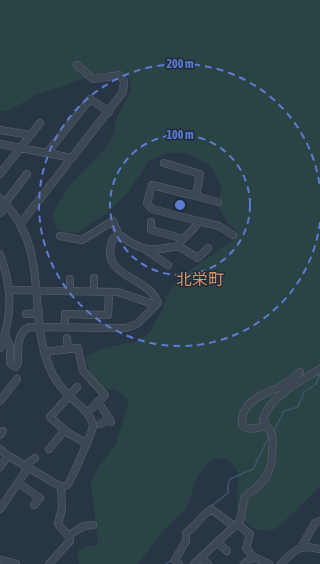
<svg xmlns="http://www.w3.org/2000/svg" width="320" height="564" viewBox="0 0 320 564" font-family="'Asap Condensed','Noto Sans JP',sans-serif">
<rect width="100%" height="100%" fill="#283544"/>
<path fill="#2a4345" d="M0,0H320V487L276,529L265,531L253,528L240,517L237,507L238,473L233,465L226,459H213L207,463L196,479L187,508L164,530L138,564H79L77,551L86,546L98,545L91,482L98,467L116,444L129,401C123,392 112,388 102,388L90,374L85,357L100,349L138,341L150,332L162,311L166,296L179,277L234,240L237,232L229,225L219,209L221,185L210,166L187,153H168L149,161L127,194L107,213L77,233L62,232L56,228L52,216C58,204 65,192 73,182C85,168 100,157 110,141C115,133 114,124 118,115C122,104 138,89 127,76C114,62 74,83 58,88C52,90 44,91 38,94C24,101 17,109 0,112Z"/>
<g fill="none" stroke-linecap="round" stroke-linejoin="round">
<path stroke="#3e546c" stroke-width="1.5" d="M274,431L284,411L298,407L304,392L316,384L320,374
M210,507L228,493V485L230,479L253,469L269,437
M166,564L173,559"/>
<defs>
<path id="minor" d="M0,130L30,135
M0,144L72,158
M47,153L90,99L109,112
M0,174L40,123
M196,196L218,202
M0,198C52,249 26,307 49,366C53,378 61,387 69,396C79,405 91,413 93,426C92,433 70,483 67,485C66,486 63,486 61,487L7,455L0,449
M5,203L27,174
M0,213L7,206
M198,221L219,226L233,235
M151,222V230L181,238
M21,223L123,92L124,81L119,75L93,79L77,65
M60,236L82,240L113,221L119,236
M178,246L198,258L208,248
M146,250L168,265
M0,254C12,287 13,315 0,348
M94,278V291
M70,279V291
M9,290L118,292L156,305
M26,314L39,313
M65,326V314L108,315L109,292
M5,335L10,347V363L15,367L18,363C18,352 16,333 29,327L126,328L137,324L158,303C150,276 97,278 113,239L121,236C142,252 153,251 178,246C183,235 194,233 198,221L152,209L147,203L152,185L196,196L200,174L164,163
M67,338L68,349
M44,352L78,348L83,371L105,395L87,413
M77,387L50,417L68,433L86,443
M0,401L17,379
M98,401L111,422
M100,424L110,419
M265,426C257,428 249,431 242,425C240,405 258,396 273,390C283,386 292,379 300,372
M0,435L3,431
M49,449L65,430
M24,466L35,458
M0,467L8,456
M18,483L40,498L34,505
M0,509L28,468
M237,524L250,534L246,548L253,557
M69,535L84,526L93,525
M217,542L227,551
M302,546L315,523L320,521
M201,558L208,564
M0,560L16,564
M49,564L70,541V538L58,524L62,508L61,487
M179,564L175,560L186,541V533C196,525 201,517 211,509L234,526
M194,564L240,521L245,496C262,485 272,474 272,454C272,448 274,441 272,435C270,429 265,426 263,419C270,396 301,381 320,369
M244,564L253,557L269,564
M281,564C295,549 299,544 320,549"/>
</defs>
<use href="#minor" stroke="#5b6571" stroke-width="8"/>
<use href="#minor" stroke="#3c4753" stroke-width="7"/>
</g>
<g fill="none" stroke="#5c7cd4" stroke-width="2" stroke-dasharray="7 5">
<circle cx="180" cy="205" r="70"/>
<path d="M320 222A141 141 0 1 1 320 188"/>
</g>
<g text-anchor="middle" stroke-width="3" stroke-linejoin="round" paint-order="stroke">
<g font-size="16" fill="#d6936c" stroke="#212c39">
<text x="200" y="285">北栄町</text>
</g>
</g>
<circle cx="180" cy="205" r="6" fill="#5c7cd4" stroke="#212c39" stroke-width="2"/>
<g font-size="12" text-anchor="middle" font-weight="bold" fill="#5c7cd4" stroke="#212c39" stroke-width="3" stroke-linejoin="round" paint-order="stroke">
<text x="180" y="68">200 m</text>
<text x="180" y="139">100 m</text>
</g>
</svg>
